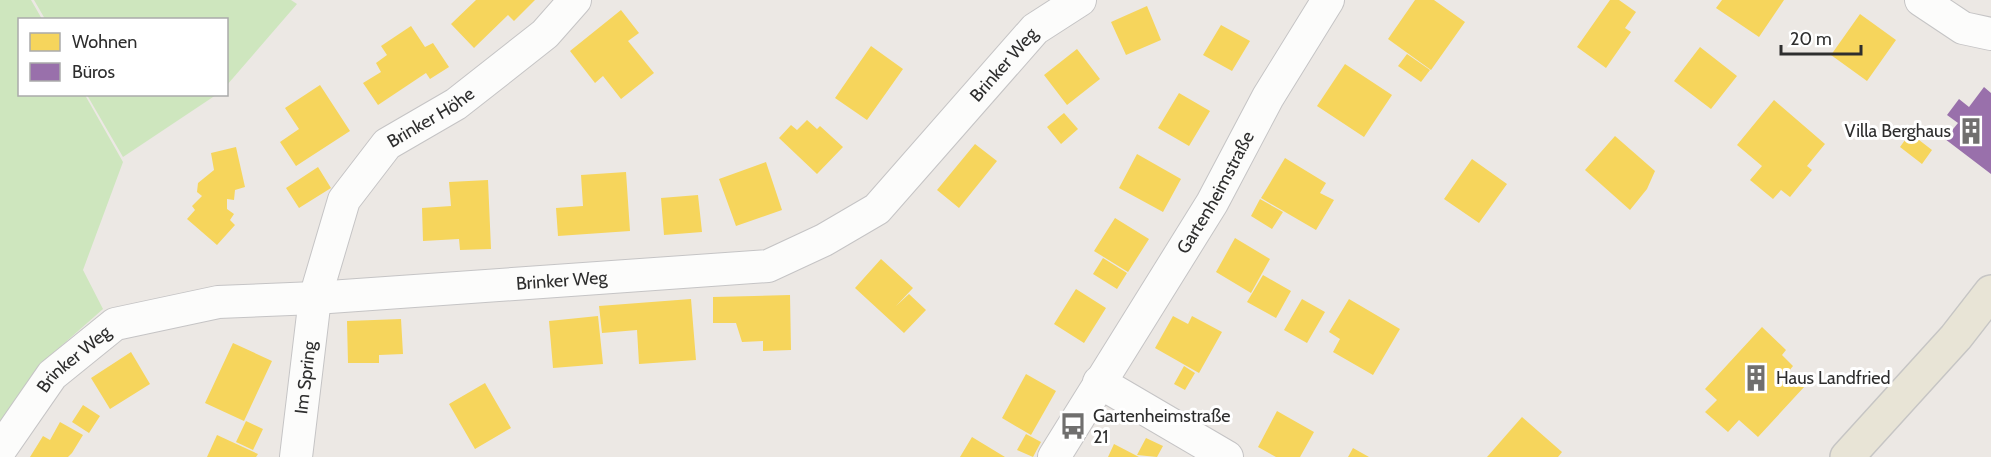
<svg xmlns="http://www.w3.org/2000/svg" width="1991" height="457" viewBox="0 0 1991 457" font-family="Cabin,sans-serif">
<rect width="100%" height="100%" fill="#ece8e4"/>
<path fill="#cee6be" d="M0,0H31L42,19L20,20V94L85,95L123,162L83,270L103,309L43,362L0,423Z
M34,0H291L297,4L227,85L226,20L45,19Z
M87,95H216L123,157Z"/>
<path fill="#f6d55c" d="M476,0H535L514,21L508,15L474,48L451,24Z
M1415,0H1434L1465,22L1431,70L1388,39Z
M1610,0H1619L1636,12L1625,28L1631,32L1606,68L1577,47Z
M1722,0H1784L1759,37L1716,8Z
M1147,6L1161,40L1126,55L1111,22Z
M621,10L639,33L628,41L654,73L621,99L603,76L595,83L570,51Z
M1860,14L1896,40L1867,81L1831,55Z
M1221,25L1250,41L1232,71L1203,55Z
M411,26L425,47L433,43L449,67L430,79L426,73L378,105L363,83L381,72L376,63L387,55L381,46Z
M871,46L903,69L867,120L835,98Z
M1700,47L1737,76L1711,109L1674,81Z
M1077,49L1100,79L1067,105L1044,75Z
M1407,54L1430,70L1421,82L1398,66Z
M1345,64L1392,95L1364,137L1317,106Z
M320,85L350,131L296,166L280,142L299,129L285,108Z
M1179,93L1210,111L1189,146L1158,128Z
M1774,100L1825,144L1807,166L1812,170L1790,197L1781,190L1773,199L1750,180L1762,166L1737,145Z
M1064,113L1078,129L1061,144L1047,127Z
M807,120L817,129L820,126L843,147L817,174L779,138L791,125L797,130Z
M1910,133L1932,150L1922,164L1900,147Z
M1615,136L1655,171L1647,189L1630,210L1585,170Z
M975,144L997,161L959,208L937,190Z
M236,147L245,187L235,190L234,200L227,199V209L234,214L230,220L235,225L217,245L187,219L195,210L192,206L202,196L197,192L198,183L214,170L211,153Z
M1137,154L1181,179L1163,212L1119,188Z
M1285,158L1326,183L1320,193L1334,200L1316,230L1261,198Z
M1472,159L1507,184L1479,223L1444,199Z
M766,162L782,210L736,226L719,179Z
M318,167L331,188L299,208L286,188Z
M626,172L630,231L558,236L556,208L583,206L581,175Z
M488,180L491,249L460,250L459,239L423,241L422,208L451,206L449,182Z
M698,195L702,232L664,235L661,198Z
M1260,199L1283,212L1272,229L1251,216Z
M1115,218L1149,239L1128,272L1094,251Z
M1235,238L1270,259L1251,293L1216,272Z
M1103,258L1127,273L1117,289L1093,274Z
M881,259L913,288L896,306L909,294L926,310L904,333L855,288Z
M1263,275L1291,291L1276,318L1247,302Z
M1076,289L1106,308L1084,343L1054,324Z
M790,295L791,350L763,351V341L742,342L736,323H713V297Z
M691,299L696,360L639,364L637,330L602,333L599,306Z
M1302,299L1325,312L1307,343L1284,330Z
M1349,299L1400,329L1373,375L1333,352L1340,339L1329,332Z
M598,316L603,364L553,368L549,321Z
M1173,316L1188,324L1192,316L1222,332L1199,373L1155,348Z
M401,319L403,354L379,355V363H348L347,321Z
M1762,327L1786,350L1782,355L1793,366L1789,371L1805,386L1758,437L1739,420L1728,432L1705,412L1717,400L1705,389Z
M233,343L272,361L244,421L205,403Z
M131,352L150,384L110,409L91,378Z
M1184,366L1195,373L1185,390L1174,384Z
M1026,374L1056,391L1031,435L1002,418Z
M485,383L511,428L475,449L449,404Z
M83,405L100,416L89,433L72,422Z
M1277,411L1314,432L1300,457H1276L1258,447Z
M1522,417L1562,452L1558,457H1487Z
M246,421L263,429L253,450L236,442Z
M60,422L83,435L72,453L68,457H30L43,436L50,440Z
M1026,434L1041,442L1033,457L1017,450Z
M217,435L258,454L256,457H207Z
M972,437L1005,457H960Z
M1146,438L1163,446L1157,457L1137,455Z
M1114,444L1139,457H1108Z
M1353,448L1369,457H1348Z"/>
<path fill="#9970ab" d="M1984,87L1991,93V174L1945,139L1958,123L1947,115L1959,99L1969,107Z"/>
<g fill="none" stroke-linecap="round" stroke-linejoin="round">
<defs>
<g id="minor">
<path d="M1921,0L1963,28L1991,34"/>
<path d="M1099,382L1227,457"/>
<path id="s1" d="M0,450L52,375L115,324L218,302L315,298L768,266L824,240L877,209L1035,29L1080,0"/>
<path id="s2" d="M296,457L315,298L344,200L387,144L456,104L545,34L575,0"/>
<path id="s3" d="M1054,457L1212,203L1268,97L1328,0"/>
</g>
<path id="major" d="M1847,457L1956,337L1991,292"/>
</defs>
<use href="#minor" stroke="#c5c4c5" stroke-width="34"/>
<use href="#major" stroke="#c6c5c4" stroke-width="36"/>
<use href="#minor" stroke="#fcfcfb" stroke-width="32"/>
<use href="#major" stroke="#e8e4d6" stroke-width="33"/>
</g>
<defs>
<symbol id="building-bare" viewBox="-9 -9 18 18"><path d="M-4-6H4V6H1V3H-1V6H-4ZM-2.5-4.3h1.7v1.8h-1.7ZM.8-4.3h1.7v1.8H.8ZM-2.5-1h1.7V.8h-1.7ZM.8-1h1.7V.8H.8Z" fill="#706f6e" stroke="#fff" stroke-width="2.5" paint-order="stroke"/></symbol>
<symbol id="bus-bare" viewBox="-9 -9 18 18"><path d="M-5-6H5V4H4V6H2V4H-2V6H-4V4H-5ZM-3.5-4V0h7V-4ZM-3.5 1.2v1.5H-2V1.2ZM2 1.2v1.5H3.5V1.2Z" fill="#706f6e" stroke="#fff" stroke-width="2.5" paint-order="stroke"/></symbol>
</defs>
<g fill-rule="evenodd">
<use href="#building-bare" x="1952" y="112" width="38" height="38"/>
<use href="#building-bare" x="1737" y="359" width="38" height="38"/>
<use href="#bus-bare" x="1054" y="407" width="38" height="38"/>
</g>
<g text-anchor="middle" stroke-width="6" stroke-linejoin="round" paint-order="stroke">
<g font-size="18" fill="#2e2e2e" stroke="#fff">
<text dy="6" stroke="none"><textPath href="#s1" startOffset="1144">Brinker Weg</textPath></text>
<text dy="6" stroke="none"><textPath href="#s2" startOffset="384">Brinker Höhe</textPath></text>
<text dy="6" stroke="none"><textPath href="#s3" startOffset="310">Gartenheimstraße</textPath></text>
<text dy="6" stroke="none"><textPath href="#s1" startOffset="622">Brinker Weg</textPath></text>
<text dy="6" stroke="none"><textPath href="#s1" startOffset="118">Brinker Weg</textPath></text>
<text dy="6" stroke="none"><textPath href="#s2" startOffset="80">Im Spring</textPath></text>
</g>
<g font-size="18" fill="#2e2e2e" stroke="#fff" text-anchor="start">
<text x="1951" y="137" text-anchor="end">Villa Berghaus</text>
<text x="1776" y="384">Haus Landfried</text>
<text x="1093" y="422">Gartenheimstraße<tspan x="1093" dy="21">21</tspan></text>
</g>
</g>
<rect x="18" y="18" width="210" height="78" fill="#ffffff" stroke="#ababab" stroke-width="1.5"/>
<rect x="30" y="33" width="30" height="18" fill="#f6d55c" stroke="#ababab" stroke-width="1.5"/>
<text x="72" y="48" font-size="18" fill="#2e2e2e">Wohnen</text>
<rect x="30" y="63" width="30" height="18" fill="#9970ab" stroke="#ababab" stroke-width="1.5"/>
<text x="72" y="78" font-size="18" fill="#2e2e2e">Büros</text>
<path d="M1781 45v9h80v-9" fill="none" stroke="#2e2e2e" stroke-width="3"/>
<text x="1790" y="45" font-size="18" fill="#2e2e2e" stroke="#ffffff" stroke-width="4.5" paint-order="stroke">20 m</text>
</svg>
